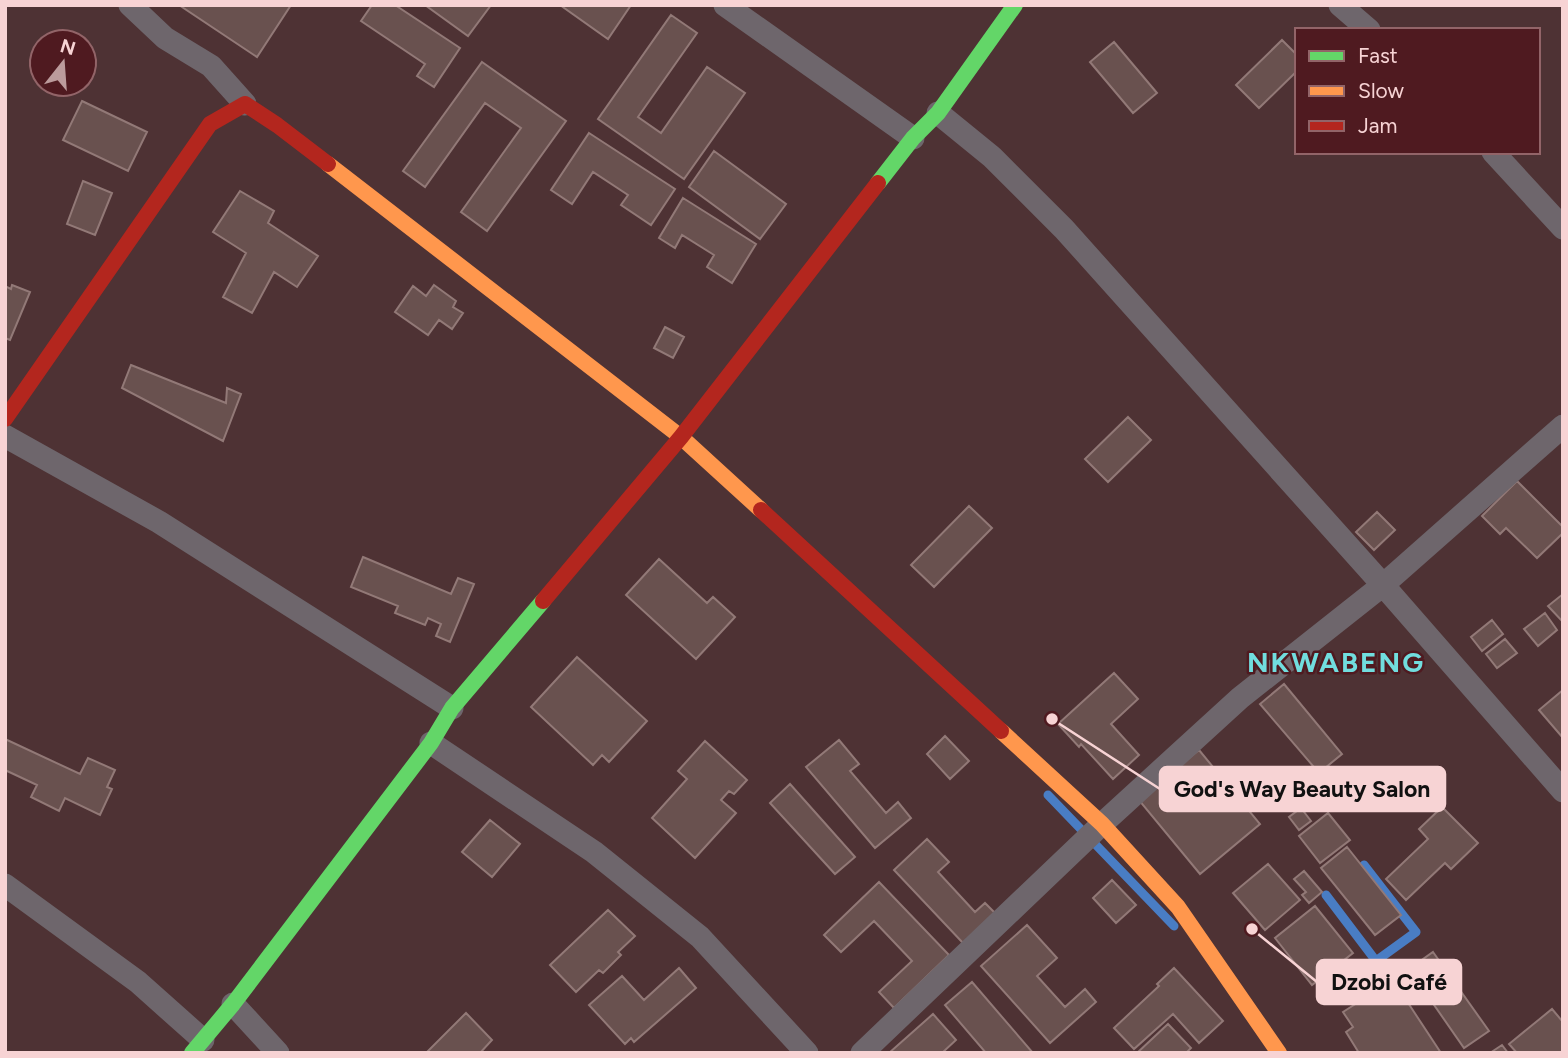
<svg xmlns="http://www.w3.org/2000/svg" width="1568" height="1058" viewBox="0 0 1568 1058" font-family="Figtree,sans-serif">
<rect width="100%" height="100%" fill="#4e3234"/>
<g fill="none" stroke-linecap="round" stroke-linejoin="round">
<path stroke="#497dc4" stroke-width="9" d="M1048,795L1174,926
M1326,895L1376,961L1416,932L1364,865"/>
</g>
<path fill="#69514f" stroke="#927977" stroke-width="2" d="M179,5H291L257,57Z
M372,5H395L460,48L434,87L417,76L425,64L361,21Z
M425,5H491L468,36Z
M560,5H631L608,39Z
M671,15L697,33L638,117L661,133L707,67L745,93L684,179L598,119Z
M1282,40L1297,55V71L1259,108L1236,85Z
M1114,42L1157,93L1133,113L1090,62Z
M482,62L566,121L487,231L461,212L521,128L485,103L425,187L403,171Z
M82,101L147,132L128,171L63,140Z
M589,133L675,189L651,225L621,205L628,195L593,172L572,204L551,190Z
M714,151L786,204L760,239L689,187Z
M83,181L112,193L95,235L67,224Z
M240,191L274,211L268,223L318,256L297,287L274,272L252,313L223,297L246,253L213,232Z
M683,198L756,244L732,283L707,267L714,255L682,235L675,248L659,238Z
M12,285L30,292L10,340L5,338V286L11,289Z
M434,285L456,301L453,307L463,313L452,329L439,320L428,335L395,312L413,286L426,296Z
M665,327L684,337L673,358L654,348Z
M131,365L226,403L227,388L241,394L223,441L122,388Z
M1128,417L1151,440L1108,482L1085,459Z
M1517,481L1563,527V533L1537,558L1506,528L1500,534L1482,516Z
M969,506L992,528L934,587L911,565Z
M1377,512L1395,530L1374,550L1356,532Z
M363,557L451,594L458,578L474,584L450,642L436,636L441,624L428,618L425,625L395,613L398,606L351,587Z
M659,559L707,603L713,597L735,617L696,659L626,595Z
M1563,594V622L1548,606Z
M1545,613L1557,630L1538,646L1524,629Z
M1492,620L1503,634L1482,651L1471,637Z
M1505,639L1517,653L1497,668L1486,654Z
M577,657L647,721L609,762L602,755L593,765L531,707Z
M1114,673L1138,699L1111,724L1139,755L1113,779L1081,744L1079,747L1058,724Z
M1284,684L1342,754L1319,773L1260,704Z
M1563,690V738L1539,710Z
M945,736L969,761L950,779L927,754Z
M5,739L80,774L88,758L115,770L107,787L112,789L100,815L65,798L59,811L31,797L37,785L5,770Z
M839,740L859,764L850,771L886,813L898,802L911,818L875,848L806,767Z
M705,741L747,780L734,794L729,791L721,800L736,813L695,858L652,818L687,779L678,771Z
M1199,750L1260,824L1200,874L1138,799Z
M790,784L855,857L835,874L770,803Z
M1442,807L1478,843L1451,869L1445,863L1406,900L1386,879L1428,839L1419,829Z
M1301,808L1311,821L1299,830L1289,817Z
M1328,813L1350,840L1320,863L1299,836Z
M490,820L520,844L492,877L462,852Z
M927,839L949,862L938,872L975,912L985,903L995,913L963,943L894,870Z
M1347,847L1401,915L1375,935L1321,868Z
M1268,864L1300,900L1265,930L1233,893Z
M1304,871L1322,892L1309,903L1302,895L1306,892L1294,879Z
M1112,880L1136,905L1116,923L1093,898Z
M879,882L949,955L894,1008L879,992L912,961L874,921L841,952L824,935Z
M1315,906L1353,953L1312,985L1275,938Z
M608,910L635,936L618,952L621,955L603,973L599,970L576,992L550,965Z
M1027,925L1057,958L1037,976L1065,1007L1085,989L1096,1002L1050,1043L981,966Z
M1433,952L1489,1031L1464,1048L1409,969Z
M679,968L696,988L634,1042L631,1038L625,1044L589,1005L622,976L644,1000Z
M1174,968L1223,1021L1199,1043L1173,1014L1134,1049L1114,1028L1159,986L1157,984Z
M1393,980L1441,1053H1359L1346,1032L1353,1027L1343,1012Z
M972,982L1033,1053H986L945,1005Z
M1552,1009L1563,1022V1053H1517L1509,1044Z
M466,1013L492,1040L480,1053H426Z
M933,1014L956,1040L942,1053H889Z
M1168,1024L1191,1048L1186,1053H1137Z
M1502,1045L1508,1053H1490Z"/>
<g fill="none" stroke-linecap="round" stroke-linejoin="round">
<path stroke="#6e666c" stroke-width="23" d="M130,5L165,38L211,66L245,104
M725,5L913,138
M1340,5L1369,30
M938,113L992,157L1064,229L1383,585L1563,791
M1493,152L1563,228
M5,436L159,522L452,708
M431,743L594,852L700,937L807,1053
M5,885L138,982L203,1040
M233,1004L278,1053
M862,1053L1102,824L1240,698L1383,585L1563,426"/>
<path stroke="#63d668" stroke-width="16" d="M878,183L913,138L938,113L1015,5
M192,1053L233,1004L431,743L452,708L543,601"/>
<path stroke="#ff974d" stroke-width="16" d="M328,164L681,437L761,510
M1001,731L1102,824L1178,907L1279,1053"/>
<path stroke="#b3261e" stroke-width="16" d="M5,419L210,124L245,104L277,125L328,164
M761,510L1001,731
M543,601L681,437L878,183"/>
</g>
<g text-anchor="middle" stroke-width="5" stroke-linejoin="round" paint-order="stroke">
<g font-size="28" font-weight="bold" letter-spacing="2" fill="#71ddde" stroke="#4f1a20">
<text x="1336" y="672">NKWABENG</text>
</g>
</g>
<path fill="none" stroke="#f7d3d4" stroke-width="2.5" d="M1052 719L1160 789M1252 929L1317 982"/>
<g fill="#f7d3d4" stroke="#4f1a20" stroke-width="2.5">
<circle cx="1052" cy="719" r="7"/>
<circle cx="1252" cy="929" r="7"/>
</g>
<g fill="#f7d3d4" stroke="#f7d3d4" stroke-width="2.5">
<rect x="1160" y="767" width="285" height="44" rx="7"/>
<rect x="1317" y="960" width="144" height="44" rx="7"/>
</g>
<g font-size="23" text-anchor="middle" font-weight="bold" fill="#111">
<text x="1302" y="797">God's Way Beauty Salon</text>
<text x="1389" y="990">Dzobi Café</text>
</g>
<rect width="1568" height="1058" fill="none" stroke="#f7d3d4" stroke-width="14"/>
<rect x="1295" y="28" width="245" height="126" fill="#4f1a20" stroke="#926468" stroke-width="2"/>
<rect x="1309" y="51" width="35" height="10" fill="#63d668" stroke="#926468" stroke-width="2"/>
<text x="1358" y="63" font-size="21" fill="#f7d3d4">Fast</text>
<rect x="1309" y="86" width="35" height="10" fill="#ff974d" stroke="#926468" stroke-width="2"/>
<text x="1358" y="98" font-size="21" fill="#f7d3d4">Slow</text>
<rect x="1309" y="121" width="35" height="10" fill="#b3261e" stroke="#926468" stroke-width="2"/>
<text x="1358" y="133" font-size="21" fill="#f7d3d4">Jam</text>
<g transform="translate(63 63) rotate(17)"><circle r="33" fill="#4f1a20" stroke="#926468" stroke-width="2"/>
<path d="M0-5L12 26L0 18L-12 26Z" fill="#bc9b9c"/>
<text y="-10" font-size="19" font-weight="bold" text-anchor="middle" fill="#f7d3d4">N</text>
</g>
</svg>
